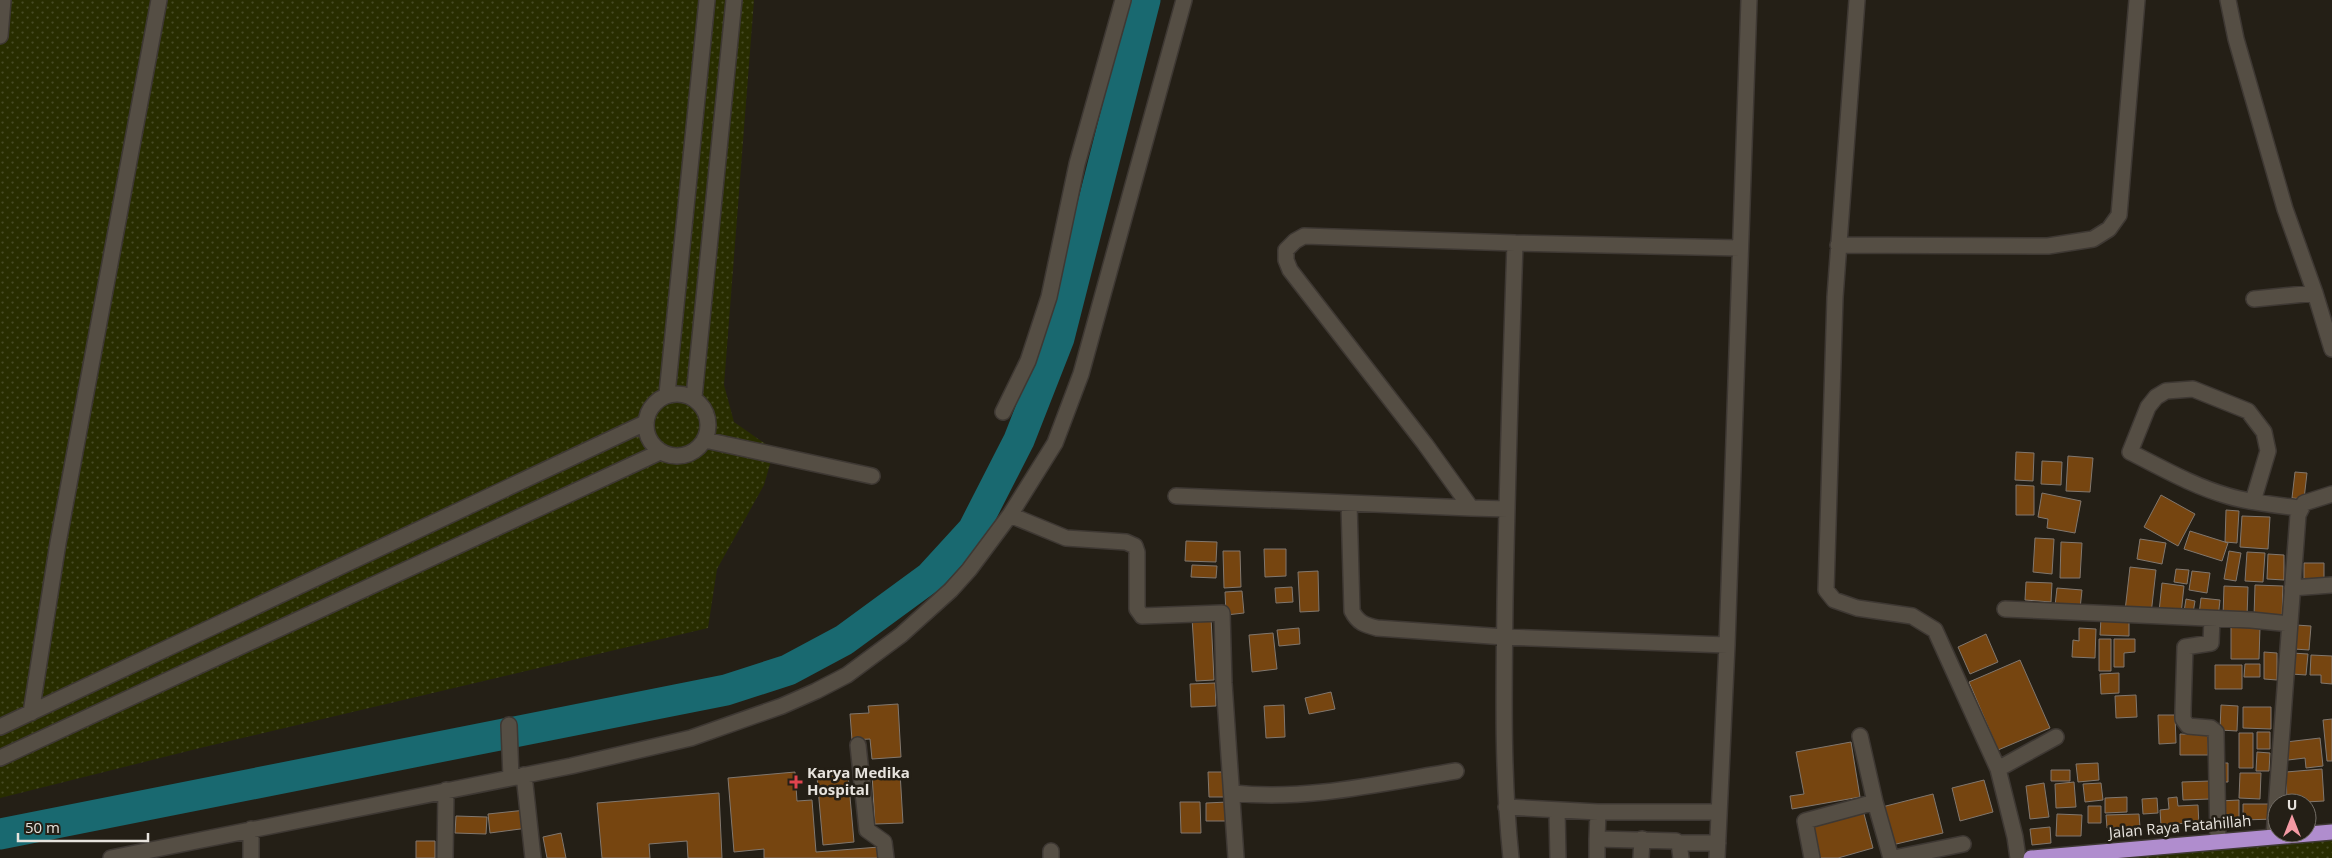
<svg xmlns="http://www.w3.org/2000/svg" width="2332" height="858" viewBox="0 0 2332 858" font-family="'Open Sans',sans-serif">
<defs>
<pattern id="grass-dots" width="8" height="8" patternUnits="userSpaceOnUse" patternTransform="scale(1.25)"><rect width="8" height="8" fill="#282d00"/><path d="M2 2h.1M6 6h.1" fill="none" stroke="#474b25" stroke-width="1.8" stroke-linecap="round"/></pattern>
</defs>
<rect width="100%" height="100%" fill="#241f16"/>
<path fill="url(#grass-dots)" d="M0,0H754L724,385L734,422L774,450L764,485L717,569L708,628L200,748L0,798Z
M2332,832V858H2031Z"/>
<g fill="none" stroke-linecap="round" stroke-linejoin="round">
<path stroke="#196970" stroke-width="31" d="M0,834L726,690L788,670L844,640L930,577L973,530L1019,440L1059,338L1145,0"/>
</g>
<path fill="#764510" stroke="#81776e" d="M2016,452L2034,453L2033,481L2015,480Z
M2068,456L2093,458L2090,492L2066,491Z
M2042,461L2062,462L2061,485L2041,484Z
M2295,472L2307,473L2304,499L2292,498Z
M2016,485L2034,486V515H2016Z
M2042,493L2081,501L2075,533L2047,528L2048,519L2038,517Z
M2161,495L2195,514L2178,546L2144,527Z
M2226,510L2239,511L2237,543L2225,542Z
M2242,516L2270,517L2268,549L2240,547Z
M2190,531L2228,543L2222,561L2184,549Z
M2035,538L2054,539L2052,574L2033,572Z
M2140,539L2166,543L2162,564L2137,559Z
M1186,541L1217,542L1216,562L1185,561Z
M2061,542L2082,543L2080,578H2060Z
M1264,549H1286V576L1265,577Z
M1223,551H1240L1241,587L1224,588Z
M2229,551L2241,553L2236,581L2224,579Z
M2247,552L2265,553L2263,582L2245,581Z
M2268,554L2284,555V580L2267,579Z
M2304,563H2324V584H2304Z
M1192,565L1217,566L1216,578L1191,577Z
M2130,567L2156,570L2151,614L2125,611Z
M2176,569L2189,570L2187,584L2174,582Z
M1318,571L1319,611L1300,612L1298,572Z
M2192,571L2210,573L2207,593L2189,590Z
M2026,582L2052,583L2051,602L2025,600Z
M2162,583L2184,586L2181,614L2159,612Z
M2255,585L2283,586L2282,618L2254,617Z
M2224,586L2248,587L2247,617L2223,616Z
M1292,587L1293,602L1276,603L1275,588Z
M2057,588L2082,590L2080,609L2055,606Z
M1242,591L1244,613L1226,615L1225,592Z
M2201,598L2220,600L2218,618L2199,615Z
M2186,599L2195,601L2193,613L2184,612Z
M1211,617L1214,680L1196,681L1192,618Z
M2101,618H2129V636L2100,635Z
M2296,625L2311,626L2309,650L2294,649Z
M2231,626L2260,627L2259,659H2231Z
M1299,628L1300,644L1279,646L1277,630Z
M2079,628L2096,629L2095,658L2072,657L2073,640L2079,641Z
M1273,633L1277,669L1252,672L1249,635Z
M1986,634L1998,662L1970,674L1958,647Z
M2099,639H2111V671H2099Z
M2114,639H2135V652L2124,653V667H2114Z
M2264,652L2277,653V680L2264,679Z
M2292,653L2308,654L2306,675L2291,674Z
M2311,655L2332,656V684L2321,683V675H2310Z
M2020,660L2050,728L1998,750L1969,682Z
M2245,664H2260V677H2244Z
M2215,665H2242V689H2215Z
M2119,673V693L2101,694L2100,674Z
M1215,683L1216,706L1191,707L1190,684Z
M1331,692L1335,709L1309,714L1305,698Z
M2136,695L2137,717L2116,718L2115,696Z
M898,704L901,757L872,759L870,739L852,740L850,714L869,713L868,706Z
M1284,705L1285,737L1266,738L1264,706Z
M2221,705L2238,706L2237,731L2220,730Z
M2243,707H2271V729L2243,728Z
M2158,715H2175L2176,743L2159,744Z
M2332,719V761H2327L2323,720Z
M2257,732H2270V749H2257Z
M2239,733H2253V768H2239Z
M2180,734L2208,735V755H2180Z
M2320,738L2323,766L2306,768L2305,758L2288,760L2286,742Z
M1851,742L1860,797L1792,809L1790,796L1804,794L1796,752Z
M2257,752L2270,753L2269,771H2256Z
M2098,763L2099,780L2078,782L2076,764Z
M2218,763H2228V782H2224Z
M2322,769L2324,801L2287,803L2286,772Z
M2051,770H2070V781H2051Z
M795,772L797,801L812,800L816,852L879,847L880,858H764V849L734,852L728,778Z
M900,772L903,823L875,824L872,774Z
M1208,772H1224L1225,797H1209Z
M2240,773H2261L2260,799L2239,798Z
M848,774L854,842L823,845L817,777Z
M1984,780L1993,812L1960,821L1952,788Z
M2210,781V799L2183,800L2182,782Z
M2074,782L2076,807L2056,808L2055,784Z
M2044,783L2049,817L2030,819L2026,786Z
M2101,783L2103,800L2085,802L2083,784Z
M719,793L722,858H688L687,841L649,844L650,858H602L597,803Z
M1933,794L1943,833L1892,845L1882,807Z
M2127,797V812L2105,813V798Z
M2177,797L2178,806L2198,805L2199,826L2188,827V823L2161,825L2160,810L2169,809L2168,798Z
M2157,798L2158,813L2143,814L2142,799Z
M2239,800V824L2221,825L2219,801Z
M1180,802H1200L1201,833H1181Z
M1228,802L1229,821H1206V803Z
M2243,804H2274V819L2243,820Z
M2088,806H2101V823H2088Z
M526,810L528,828L490,833L488,814Z
M1863,810L1873,848L1838,858H1820L1810,825Z
M2057,814L2082,815L2081,836H2056Z
M2139,814L2140,827L2107,828L2106,815Z
M456,816L487,817L486,834L455,833Z
M2050,827L2051,843L2032,845L2030,829Z
M561,833L566,858H547L543,837Z
M416,841H435V858H416Z"/>
<g fill="none" stroke-linecap="round" stroke-linejoin="round">
<defs>
<path id="minor" d="M1857,0L1835,297L1826,590L1834,600L1857,608L1912,616L1935,630L1998,769L2015,837L2018,858
M2228,0L2236,39L2285,209L2315,293L2332,349
M0,36L3,0
M1838,245L2048,246L2093,239L2109,229L2119,215L2137,0
M2254,299L2315,293
M646 425a31 31 0 1 1 62 0a31 31 0 1 1-62 0Z
M667,394L707,0
M694,397L734,0
M1003,412L1028,361L1049,297L1077,164L1123,0
M705,440L872,476
M1176,496L1471,508
M2253,501L2268,451L2264,432L2248,411L2193,389L2166,391L2156,397L2148,407L2130,452C2162,468 2193,486 2228,496C2251,503 2276,505 2300,508
M1349,503L1352,611C1358,623 1365,625 1377,628L1505,637L1727,645
M1507,509L1471,508L1425,444L1290,270L1286,260V250L1295,241L1304,236L1515,243
M1010,515L1066,538L1126,542L1135,546L1137,552V609L1142,616L1222,613L1224,683L1236,858
M2292,588L2332,585
M2005,609L2251,620L2290,624
M2212,619L2211,643L2185,647L2183,710V719L2188,726L2211,728L2216,732L2218,841
M31,713L58,543L159,0
M509,725L511,778
M0,727L645,423
M858,745L867,830L884,842L886,858
M0,758L660,452
M1998,769L2056,737
M524,775L533,858
M1233,793C1308,801 1382,783 1456,771
M1875,802L1891,858
M1506,807L1598,812L1597,839L1676,841L1679,843H1718
M1557,811L1558,858
M1598,812H1719
M2274,836L2298,515L2304,503L2332,494
M1679,843L1681,858
M1051,851V858
M111,858L571,766L691,738L782,706L816,691L847,675L901,635L951,590L969,570L1010,515L1055,443L1081,374L1184,0
M251,858V829
M445,858L446,790
M1511,858C1502,773 1504,687 1505,602C1507,482 1511,362 1515,243L1740,248
M1597,858V839
M1641,858L1642,839
M1717,858L1727,645L1749,0
M1812,858L1805,821L1875,802L1860,736
M1894,858L1963,844"/>
<path id="highway" d="M2031,858L2332,832"/>
</defs>
<use href="#minor" stroke="#3e3833" stroke-width="18"/>
<use href="#highway" stroke="#3e3833" stroke-width="18"/>
<use href="#minor" stroke="#554e44" stroke-width="15"/>
<use href="#highway" stroke="#b08dce" stroke-width="15"/>
</g>
<path fill="#e0444e" stroke="#241f16" stroke-width="2" d="M793.5 774.5h5v5h5v5h-5v5h-5v-5h-5v-5h5z"/>
<g text-anchor="middle" stroke-width="5" stroke-linejoin="round" paint-order="stroke">
<g font-size="15" font-weight="bold" fill="#e7e3dd" stroke="#241f16" text-anchor="start">
<text x="807" y="778">Karya Medika<tspan x="807" dy="17">Hospital</tspan></text>
</g>
<g font-size="15" fill="#e7e3dd" stroke="#241f16">
<text transform="translate(2180 827) rotate(-5)" y="5">Jalan Raya Fatahillah</text>
</g>
</g>
<g transform="translate(2292 818)"><circle r="24" fill="#241f16" stroke="#726d66"/>
<path d="M0-4L9 19L0 12L-9 19Z" fill="#f49aa4"/>
<text y="-8" font-size="14" font-weight="bold" text-anchor="middle" fill="#e7e3dd">U</text>
</g>
<path d="M18 833v8h130v-8" fill="none" stroke="#e7e3dd" stroke-width="2.5"/>
<text x="25" y="833" font-size="15" fill="#e7e3dd" stroke="#241f16" stroke-width="4" paint-order="stroke">50 m</text>
</svg>
